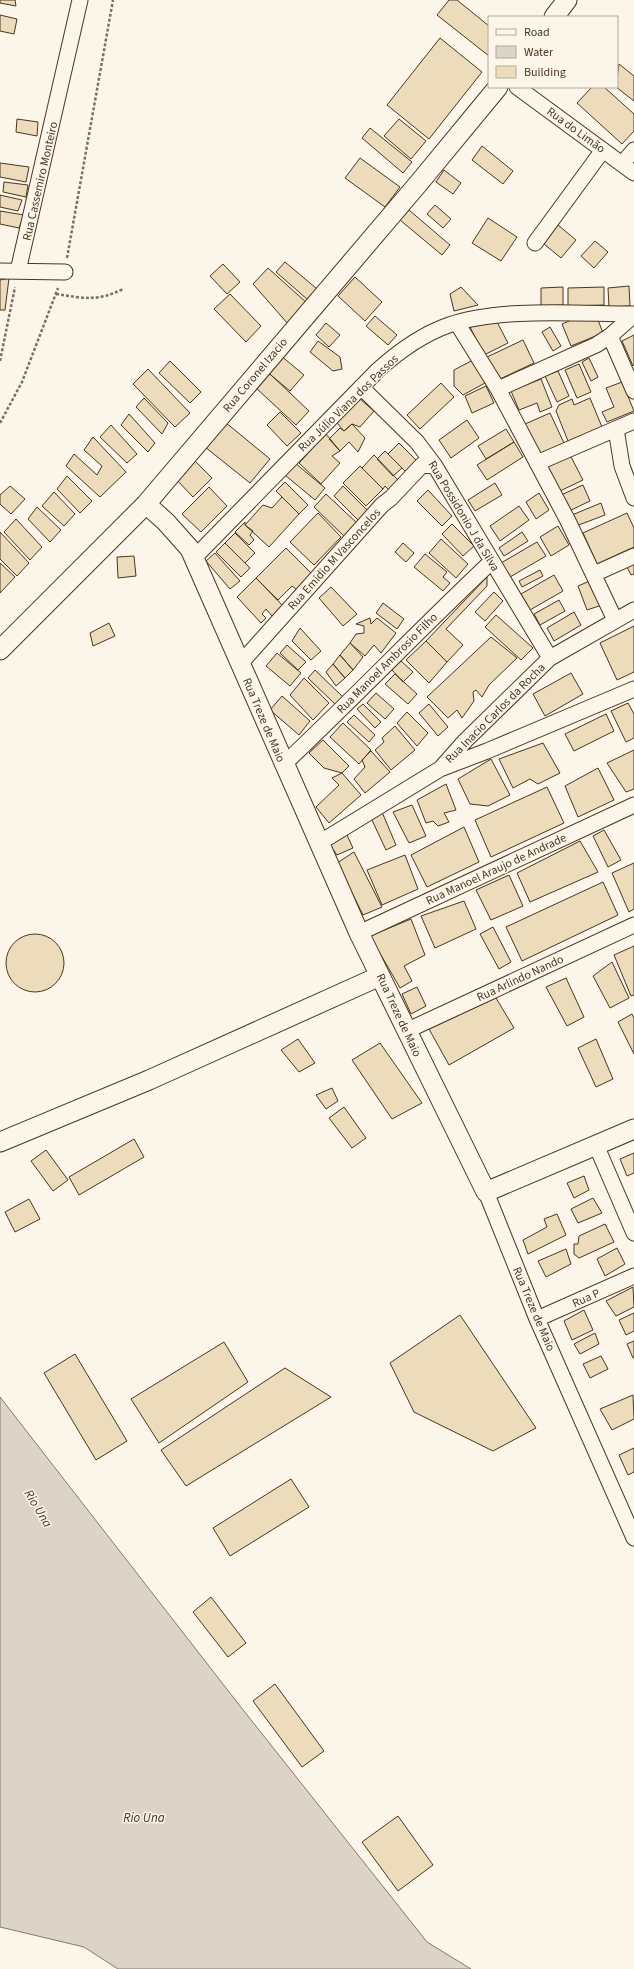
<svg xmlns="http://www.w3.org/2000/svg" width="634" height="1969" viewBox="0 0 634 1969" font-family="'Source Sans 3',sans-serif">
<rect width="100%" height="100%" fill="#fbf6e9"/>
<path fill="#dcd4c6" stroke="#887966" d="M0,1397L240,1706L427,1942L471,1969H118L84,1947L0,1927Z"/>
<path fill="#ecdcbc" stroke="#4a3520" d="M0,0H15L16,6L0,3Z
M449,0H457L489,26V56L437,15Z
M0,15L17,19L14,34L0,31Z
M440,38L482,72L429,139L387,105Z
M619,64L634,76V101L616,87Z
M592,87H604L634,114V131L622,144L577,103Z
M17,119L38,122L37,136L16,132Z
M399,119L426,141L411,159L384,136Z
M370,128L412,162L403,173L362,138Z
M482,146L513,171L503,184L472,160Z
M360,158L400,187L385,207L345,178Z
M0,163L29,167L26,182L0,177Z
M444,170L461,183L453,194L436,182Z
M4,182L28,185L26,197L3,192Z
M0,195L22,200L18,211L0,207Z
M435,205L451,219L443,228L427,214Z
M409,210L450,245L442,255L400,220Z
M0,211L24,215L19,228L0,224Z
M488,218L517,237L501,261L472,243Z
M558,225L576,240L561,258L544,244Z
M595,241L608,252L594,268L581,256Z
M285,262L317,289L308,300L276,272Z
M223,264L240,282L227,294L210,276Z
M268,268L308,304L288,324L253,284Z
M355,277L382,302L365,321L338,296Z
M9,278L5,310H0V280Z
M629,286L630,306L609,307L608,288Z
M461,287L478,305L454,311L450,294Z
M563,287V305L541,306V288Z
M604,287V305L568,306V288Z
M230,294L261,326L246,342L214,309Z
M375,316L397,335L388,345L366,326Z
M574,319L598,320L603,333L571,346L562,324Z
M497,322L508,343L484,355L470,327Z
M326,323L340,335L329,347L316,335Z
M550,327L561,346L553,351L542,332Z
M634,335V365L633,366L622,341Z
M523,340L534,363L498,380L487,357Z
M318,341L340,357L342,369L333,371L310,352Z
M280,355L304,375L290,391L266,371Z
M589,358L598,377L591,381L582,362Z
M473,360L485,383L463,395L454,386V370Z
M170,361L201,392L190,403L159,373Z
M579,364L591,392L577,398L565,370Z
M148,369L190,413L175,427L133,384Z
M558,371L569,396L557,402L545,376Z
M270,374L309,411L296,425L256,388Z
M541,379L552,407L540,412L537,403L519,410L511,391Z
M622,382L634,411L607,422L602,412L614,407L606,388Z
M441,383L454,397L420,429L407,415Z
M486,386L494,403L472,413L465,396Z
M144,398L168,423L162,434L136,407Z
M359,398L374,411L360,427L352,424L344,431L337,423Z
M590,398L602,427L568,441L556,411L559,405L572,399L574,405Z
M280,412L301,433L287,446L267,425Z
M550,413L564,443L539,454L525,424Z
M129,414L155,443L148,452L121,425Z
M467,420L479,438L451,458L439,440Z
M225,422L270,459L250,483L205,447Z
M352,424L365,438L358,452L349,442L340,451L329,439L340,428L344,431Z
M111,425L137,454L127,463L100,437Z
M506,429L514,442L486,459L478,446Z
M326,434L340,451L332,456L340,463L321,484L299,463Z
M93,437L126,472L100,497L66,466L74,454L97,475L102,466L84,450Z
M514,442L523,457L487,480L477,465Z
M399,443L417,461L407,473L388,454Z
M385,451L402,468L393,476L377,459Z
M374,455L400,482L391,492L385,486L383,489L362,468Z
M570,455L583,480L560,491L548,467Z
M192,458L212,478L193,497L174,477Z
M295,463L325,488L315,500L285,475Z
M360,466L383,489L366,506L343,483Z
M67,476L92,501L80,513L57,489Z
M285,482L308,505L299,514L276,491Z
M495,483L502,495L475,511L468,500Z
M583,485L590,501L567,512L559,496Z
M10,486L25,499L11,514L0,504V495Z
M343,486L369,512L360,522L334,496Z
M209,487L227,506L201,532L182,514Z
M428,490L452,516L442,526L417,501Z
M54,492L75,514L64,526L42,506Z
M539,493L549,510L536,519L526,502Z
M326,494L359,525L346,538L314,507Z
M282,497L299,514L269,547L245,525L263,505L272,508Z
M601,503L605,515L576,526L572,515Z
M519,506L529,520L500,541L490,526Z
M37,507L61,530L50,542L28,519Z
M318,513L341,537L314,565L290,542Z
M627,513L634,528V547L597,564L583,533Z
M16,519L42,547L30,560L4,532Z
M245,522V525L253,531L250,535L254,540L249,545L235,532Z
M452,524L474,546L463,556L442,534Z
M558,526L569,545L551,556L540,537Z
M0,532L29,563L17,576L0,559Z
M522,532L528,541L504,556L499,548Z
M235,533L255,553L245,563L225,543Z
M441,539L468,564L456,578L429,553Z
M537,542L546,556L510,577L501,563Z
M225,543L250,568L241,577L216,552Z
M403,543L414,553L406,562L395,552Z
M286,548L312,574L297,590L292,586L278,600L256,578Z
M215,553L240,581L230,589L206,561Z
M425,554L447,572L443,577L450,583L443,591L414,567Z
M134,556L136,576L118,578L117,557Z
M634,559V574L631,575L625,563Z
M0,563L15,577L0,593Z
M540,570L543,576L522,587L519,581Z
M554,575L563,591L530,610L521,594Z
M487,577V586L446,629L463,645L447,662L426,641Z
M256,578L283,606L272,616L266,609L262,614L266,618L261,623L237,597Z
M592,580L602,605L587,610L578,586Z
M331,587L357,614L343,626L319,598Z
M494,592L503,601L485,621L475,612Z
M559,600L565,611L540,625L534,614Z
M383,603L404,619L397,629L376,613Z
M574,612L581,625L554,641L547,628Z
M496,615L533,648L521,660L485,627Z
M370,618L371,624L377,618L396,633L381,653L374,645L365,656L350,643L356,634L364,633V626L356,624Z
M109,623L115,636L93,646L90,633Z
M634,626V672L617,680L600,643Z
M300,628L321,651L311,660L292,641Z
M491,637L517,658L489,685L482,697L476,690L473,692L474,701L462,718L457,710L448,718L427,697Z
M426,641L447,662L429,683L406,660Z
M350,643L363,657L353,670L340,655Z
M287,645L306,662L298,670L280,653Z
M277,653L301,673L290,686L266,666Z
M340,655L353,670L345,678L333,664Z
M401,661L413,672L403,682L392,670Z
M333,664L345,678L336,686L326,672Z
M315,670L343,697L336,705L308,678Z
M571,673L583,694L545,716L533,694Z
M395,674L417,694L408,704L385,684Z
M304,678L329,703L313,720L290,695Z
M376,693L394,709L385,719L367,703Z
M282,696L310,721L299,735L270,710Z
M628,703L634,714V738L626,742L611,711Z
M363,704L381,722L375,728L357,709Z
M429,704L448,727L438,736L419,713Z
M407,712L428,733L417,746L397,723Z
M606,714L614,731L574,751L565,734Z
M354,715L375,735L369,742L347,722Z
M343,723L371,750L359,764L330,737Z
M395,726L415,750L391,770L375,750L384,742L382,738Z
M323,740L349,766L342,773L324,768L309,753Z
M543,743L560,773L538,784L530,779L513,788L499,759Z
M634,750V789L626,792L607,763Z
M371,751L390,772L365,793L354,779L365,767L362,760Z
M491,759L510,795L488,806L470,804L458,779Z
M598,768L614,800L578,817L565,786Z
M342,773L361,795L329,823L316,807L339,785L332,778Z
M446,784L456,810L444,813L449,822L438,826L433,821L426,823L417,800Z
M547,787L564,823L491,857L475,820Z
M412,805L426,836L409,843L393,812Z
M382,812L396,845L386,850L371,818Z
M464,827L479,862L427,887L411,855Z
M604,830L621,860L608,867L593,836Z
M346,833L353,848L337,855L328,842Z
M580,841L598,872L530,902L517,873Z
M354,852L382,907L363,915L337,863Z
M405,855L418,889L382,905L367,870Z
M634,863V909L629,912L612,873Z
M509,875L523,906L491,920L476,890Z
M603,882L618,915L522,961L506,927Z
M464,901L476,929L435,948L421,916Z
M411,919L425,955L404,966L412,981L400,988L370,936Z
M493,927L511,962L499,969L480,934Z
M6 963a29 29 0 1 1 58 0a29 29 0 1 1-58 0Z
M634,946V995L631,996L614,955Z
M612,962L629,998L610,1008L593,976Z
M566,978L584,1017L567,1026L546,987Z
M417,987L426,1006L411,1014L402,994Z
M496,998L514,1028L449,1065L429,1029Z
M632,1014L634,1018V1054L618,1022Z
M298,1039L315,1063L299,1072L281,1050Z
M596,1039L613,1079L596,1087L578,1048Z
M380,1043L422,1103L392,1119L352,1060Z
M332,1088L338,1101L326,1109L316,1095Z
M344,1107L366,1138L352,1148L329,1118Z
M134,1139L144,1157L79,1195L69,1177Z
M46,1150L68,1180L53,1191L31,1161Z
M634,1153V1173L627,1176L620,1159Z
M584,1176L589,1190L574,1198L567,1183Z
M593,1198L602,1213L578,1223L571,1209Z
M29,1199L40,1219L15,1232L5,1212Z
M557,1214L566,1235L528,1254L523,1240L547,1227L544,1219Z
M605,1224L614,1242L579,1258L574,1254V1244H578L579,1236Z
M617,1248L625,1264L605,1276L597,1259Z
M566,1249L571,1264L546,1277L538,1261Z
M633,1287L634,1307L616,1316L606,1301Z
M584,1310L593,1330L572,1340L564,1321Z
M634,1313V1331L626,1335L619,1320Z
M460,1315L536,1428L493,1451L414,1412L390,1363Z
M595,1333L599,1344L580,1354L574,1344Z
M634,1341V1358H633L627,1344Z
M224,1342L248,1382L159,1443L131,1399Z
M75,1354L127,1441L96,1460L44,1373Z
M601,1356L608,1369L590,1378L583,1364Z
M285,1368L331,1397L186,1486L161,1450Z
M633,1395L634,1419L612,1430L600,1409Z
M634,1448V1472L628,1475L619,1455Z
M291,1479L309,1507L230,1556L213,1528Z
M211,1597L246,1643L228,1657L193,1612Z
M275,1684L324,1751L302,1767L253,1701Z
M398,1816L433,1865L398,1891L362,1842Z"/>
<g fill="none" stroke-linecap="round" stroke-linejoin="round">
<defs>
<path id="minor" d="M517,87L634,173
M622,164L634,150
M535,243L603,150
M0,271L65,272
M18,271L80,0
M457,323L498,389L568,521L615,620
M610,336L634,391
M361,387L417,442L435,466L550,658
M498,389L596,345L610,336L634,315
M616,429L622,466L634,498
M537,463L634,421
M193,559L378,370C398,352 423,334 449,325C500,307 579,314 634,314
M594,574L634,556
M240,664L382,505L391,498L422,465L435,466
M283,765C354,698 421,628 491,562
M442,767L465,741L550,658L634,610
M319,843L440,769L487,751L634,689
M359,933L634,805
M406,1031L634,925
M596,1145L634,1233
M486,1192L537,1319L634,1538
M537,1319L634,1276"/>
<path id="tertiary" d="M554,17L567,0
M146,504L166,522L190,549L359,933L486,1192L634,1129
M0,650L146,504L418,184L498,87
M0,1142L149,1080L380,976"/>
</defs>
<use href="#minor" stroke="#4a3520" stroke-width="17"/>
<use href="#tertiary" stroke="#4a3520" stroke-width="21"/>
<path stroke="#7f6f5c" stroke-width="2.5" stroke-dasharray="3 2" stroke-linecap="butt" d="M67,258L113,0
M56,294C84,298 97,302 123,289
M0,361L15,287
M0,423L22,382L58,288"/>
<use href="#minor" stroke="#fbf6e9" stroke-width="15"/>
<use href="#tertiary" stroke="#fbf6e9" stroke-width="19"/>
</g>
<g text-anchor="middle" stroke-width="3" stroke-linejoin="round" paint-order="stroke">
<g font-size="12" fill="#4a3520" stroke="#fbf6e9">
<text transform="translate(576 130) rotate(36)" y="4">Rua do Limão</text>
<text transform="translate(40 181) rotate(-77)" y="4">Rua Cassemiro Monteiro</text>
<text transform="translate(255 375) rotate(-50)" y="4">Rua Coronel Izacio</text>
<text transform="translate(348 403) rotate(-44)" y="4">Rua Júlio Viana dos Passos</text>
<text transform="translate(464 516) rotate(59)" y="4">Rua Possidonio J da Silva</text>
<text transform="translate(334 559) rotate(-48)" y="4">Rua Emidio M Vasconcelos</text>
<text transform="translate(387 663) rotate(-45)" y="4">Rua Manoel Ambrosio Filho</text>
<text transform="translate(495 713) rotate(-45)" y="4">Rua Inacio Carlos da Rocha</text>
<text transform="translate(264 720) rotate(67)" y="4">Rua Treze de Maio</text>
<text transform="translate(496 869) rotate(-25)" y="4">Rua Manoel Araujo de Andrade</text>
<text transform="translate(520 978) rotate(-25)" y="4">Rua Arlindo Nando</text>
<text transform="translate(399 1015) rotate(65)" y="4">Rua Treze de Maio</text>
<text transform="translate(586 1298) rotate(-24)" y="4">Rua P</text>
<text transform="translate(534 1309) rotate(67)" y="4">Rua Treze de Maio</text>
</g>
<g font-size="13" font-style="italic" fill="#4a3520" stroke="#fbf6e9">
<text transform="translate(39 1508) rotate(59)" y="5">Rio Una</text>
<text x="144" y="1822">Rio Una</text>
</g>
</g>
<rect x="488" y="16" width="130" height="72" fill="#fbf6e9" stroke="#b4a999"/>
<rect x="496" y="29" width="20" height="6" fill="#fbf6e9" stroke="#b4a999"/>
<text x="524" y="36" font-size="12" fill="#4a3520">Road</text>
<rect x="496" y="46" width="20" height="12" fill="#dcd4c6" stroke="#b4a999"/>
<text x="524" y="56" font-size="12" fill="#4a3520">Water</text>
<rect x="496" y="66" width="20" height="12" fill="#ecdcbc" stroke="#b4a999"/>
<text x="524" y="76" font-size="12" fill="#4a3520">Building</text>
</svg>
